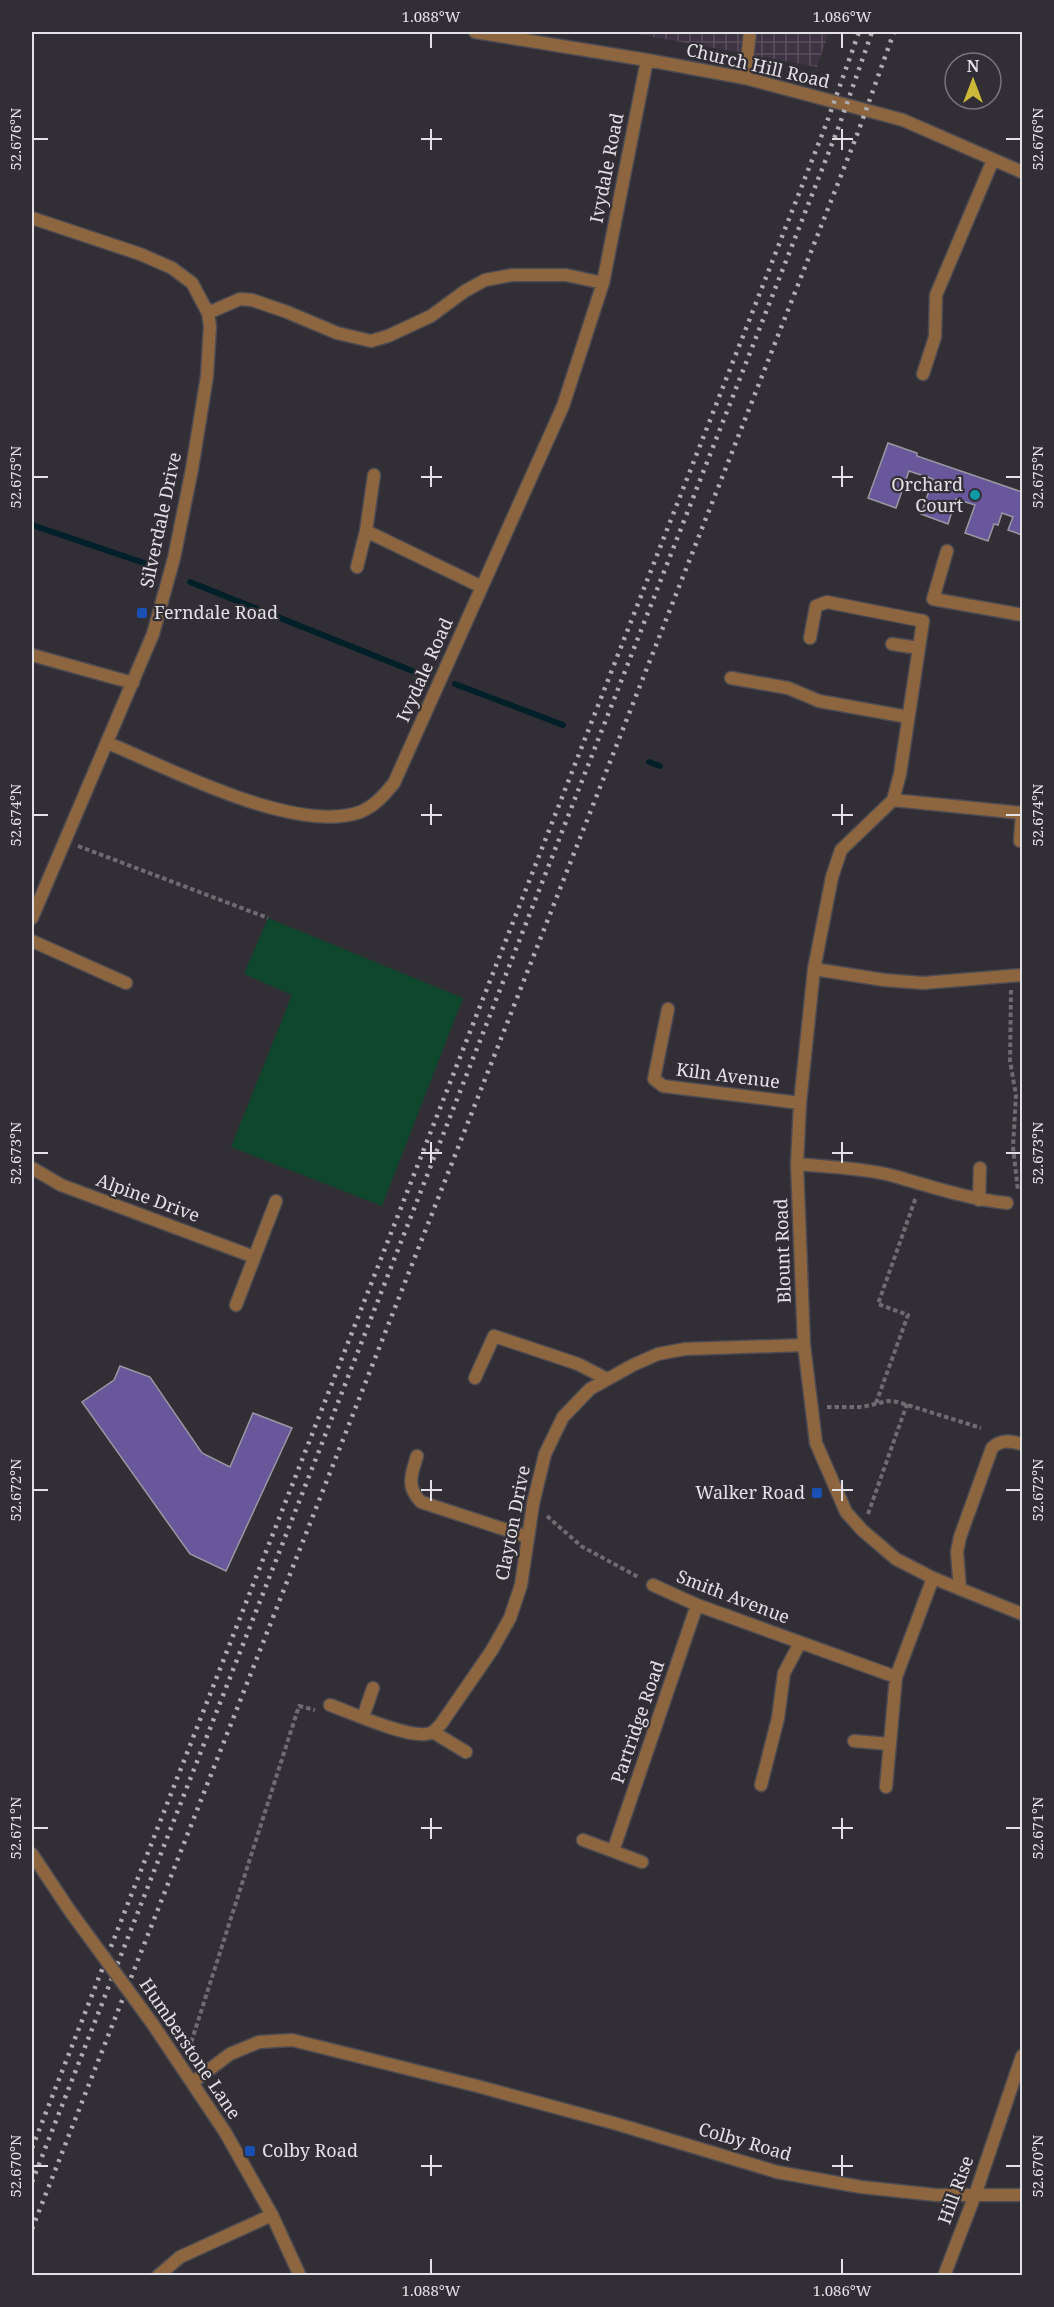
<svg xmlns="http://www.w3.org/2000/svg" width="1054" height="2307" viewBox="0 0 1054 2307" font-family="'Noto Serif',serif">
<defs>
<pattern id="industrial-grid" width="8" height="8" patternUnits="userSpaceOnUse" patternTransform="scale(1.5)"><rect width="8" height="8" fill="#3e3342"/><path d="M0 4h8M4 0v8" fill="none" stroke="#5a505d"/></pattern>
</defs>
<rect width="100%" height="100%" fill="#312f35"/>
<path fill="url(#industrial-grid)" d="M627,32H829L817,67Z"/>
<path fill="#0f472d" d="M268,918L463,998L382,1206L231,1147L292,995L244,974Z"/>
<g fill="none" stroke-linecap="round" stroke-linejoin="round">
<path stroke="#002029" stroke-width="6" d="M32,525L153,566
M190,582L420,674
M455,684L563,725
M649,762L660,766"/>
</g>
<path fill="#69579b" stroke="#9998a0" stroke-width="1.5" d="M888,443L917,453V456L1022,492V535L1008,530L1013,517L1002,513L998,525L994,524L988,541L965,533L975,505L956,499L948,524L921,514L933,479L909,471L896,508L868,498Z
M120,1366L150,1377L202,1453L230,1467L253,1413L292,1428L226,1571L190,1554L82,1402L114,1380Z"/>
<g fill="none" stroke-linecap="round" stroke-linejoin="round">
<defs>
<path id="service" d="M923,374L935,337L936,295L993,160
M947,551L933,599L1017,614
M810,638L816,606L827,602L923,621
M731,678L788,688L819,701L908,717
M475,1378L494,1336L578,1364L607,1379
M417,1456C411,1475 406,1487 421,1502L528,1537
M960,1589L957,1552L960,1537L992,1448C1001,1439 1011,1441 1022,1444"/>
<path id="minor" d="M475,32L647,60L745,78L903,120L1022,172
M745,78L750,32
M32,218L140,254L172,268L192,283L208,313L210,326L207,376L192,469L174,558L153,634L32,918
M208,313L240,299L252,300L287,312L337,333L371,341L388,336L431,316L465,291L485,280L512,275H566L603,283L647,60
M366,531L482,587
M357,567L366,531L374,475
M1017,614L1022,615
M923,621L900,774L893,800L841,850L832,877L814,969L800,1103L797,1164L804,1345L816,1443L846,1512L862,1530L896,1559L933,1578L1022,1614
M892,644L919,648
M32,655L133,683
M108,743C168,768 296,835 360,812C375,806 384,795 394,783L563,406L603,283
M893,800L1022,813
M1020,841L1022,813
M32,941L126,983
M814,969L884,980L923,983L1022,975
M668,1009L654,1079L663,1086L800,1103
M797,1164C829,1167 863,1168 894,1176C932,1187 968,1199 1007,1203
M32,1168L61,1185L254,1257
M979,1200L980,1168
M236,1305L276,1201
M653,1585L697,1605L896,1677
M330,1705C352,1713 405,1737 426,1734C433,1734 436,1729 441,1724L492,1650L510,1618L521,1585L533,1504L545,1454L563,1417L590,1389L633,1365L658,1354L685,1349L804,1345
M363,1717L373,1688
M433,1732L466,1752
M854,1741L890,1744
M761,1785L778,1718L784,1673L800,1643
M886,1787L896,1677L933,1578
M583,1840L642,1862
M613,1851L697,1605
M193,2082L230,2054L259,2042L292,2040L477,2086L617,2124L777,2172L861,2187L936,2195H1022
M158,2276L180,2257L272,2215
M944,2276L975,2195L1022,2056"/>
<path id="tertiary" d="M32,1854L70,1911
M152,2023L225,2132L272,2215L300,2276"/>
</defs>
<use href="#service" stroke="#4d4b51" stroke-width="15"/>
<use href="#minor" stroke="#4d4b51" stroke-width="15"/>
<use href="#tertiary" stroke="#4d4b51" stroke-width="15"/>
<path stroke="#6e6c71" stroke-width="4" stroke-dasharray="4.5 3" stroke-linecap="butt" d="M78,846L268,918
M1011,990L1010,1061L1016,1095L1013,1147L1018,1191
M876,1403L908,1315L878,1304L916,1197
M827,1407H862L888,1401L898,1402L981,1428
M868,1514L907,1404
M547,1516L581,1546L640,1578
M189,2049L299,1706L315,1710"/>
<use href="#service" stroke="#8d653f" stroke-width="12"/>
<use href="#minor" stroke="#8d653f" stroke-width="12"/>
<use href="#tertiary" stroke="#8d653f" stroke-width="12"/>
<path stroke="#afadb2" stroke-width="4.5" stroke-dasharray="3 6" stroke-linecap="butt" d="M32,2148L827,122L859,32
M32,2182L839,126L872,32
M32,2229L857,135L894,32"/>
<defs>
<path id="tertiary-bridge" d="M70,1911L152,2023"/>
</defs>
<use href="#tertiary-bridge" stroke="#4d4b51" stroke-width="15" stroke-linecap="butt"/>
<use href="#tertiary-bridge" stroke="#8d653f" stroke-width="12"/>
</g>
<path fill="none" stroke="#e3e1e5" stroke-width="2" d="M431,33V48M842,33V48M431,129V150M842,129V150M33,139H48M421,139H442M832,139H853M1006,139H1021M431,466V487M842,466V487M33,477H48M421,477H442M832,477H853M1006,477H1021M431,804V825M842,804V825M33,815H48M421,815H442M832,815H853M1006,815H1021M431,1142V1163M842,1142V1163M33,1153H48M421,1153H442M832,1153H853M1006,1153H1021M431,1480V1501M842,1480V1501M33,1490H48M421,1490H442M832,1490H853M1006,1490H1021M431,1818V1839M842,1818V1839M33,1828H48M421,1828H442M832,1828H853M1006,1828H1021M431,2155V2176M842,2155V2176M33,2166H48M421,2166H442M832,2166H853M1006,2166H1021M431,2259V2274M842,2259V2274"/>
<circle fill="#0f9aa8" stroke="#312f35" stroke-width="2" cx="975" cy="495" r="6"/>
<g fill="#1a4fb4" stroke="#312f35" stroke-width="2">
<rect x="136" y="607" width="12" height="12" rx="3"/>
<rect x="811" y="1487" width="12" height="12" rx="3"/>
<rect x="244" y="2145" width="12" height="12" rx="3"/>
</g>
<g text-anchor="middle" stroke-width="4.5" stroke-linejoin="round" paint-order="stroke">
<g font-size="18" fill="#e3e1e5" stroke="#312f35">
<text transform="translate(758 66) rotate(13)" y="6">Church Hill Road</text>
<text transform="translate(607 168) rotate(-79)" y="6">Ivydale Road</text>
<text transform="translate(161 520) rotate(-78)" y="6">Silverdale Drive</text>
<text transform="translate(425 670) rotate(-66)" y="6">Ivydale Road</text>
<text transform="translate(728 1076) rotate(7)" y="6">Kiln Avenue</text>
<text transform="translate(148 1198) rotate(20)" y="6">Alpine Drive</text>
<text transform="translate(783 1251) rotate(-92)" y="6">Blount Road</text>
<text transform="translate(513 1523) rotate(-79)" y="6">Clayton Drive</text>
<text transform="translate(733 1597) rotate(21)" y="6">Smith Avenue</text>
<text transform="translate(638 1722) rotate(-71)" y="6">Partridge Road</text>
<text transform="translate(190 2049) rotate(56)" y="6">Humberstone Lane</text>
<text transform="translate(745 2142) rotate(16)" y="6">Colby Road</text>
<text transform="translate(956 2190) rotate(-70)" y="6">Hill Rise</text>
</g>
<g font-size="18" fill="#e3e1e5" stroke="#312f35" text-anchor="end">
<text x="963" y="491">Orchard<tspan x="963" dy="21">Court</tspan></text>
<text x="154" y="619" text-anchor="start">Ferndale Road</text>
<text x="805" y="1499">Walker Road</text>
<text x="262" y="2157" text-anchor="start">Colby Road</text>
</g>
</g>
<rect width="1054" height="2307" fill="none" stroke="#312f35" stroke-width="66"/>
<g transform="translate(973 81)"><circle r="28" fill="#312f35" stroke="#78767b" stroke-width="1.5"/>
<path d="M0-4.5L10 22L0 15L-10 22Z" fill="#ccb939"/>
<text y="-9" font-size="16" font-weight="bold" text-anchor="middle" fill="#e3e1e5">N</text>
</g>
<rect x="33" y="33" width="988" height="2241" fill="none" stroke="#e3e1e5" stroke-width="2"/>
<g font-size="15" text-anchor="middle" fill="#e3e1e5">
<text x="431" y="22">1.088°W</text>
<text x="842" y="22">1.086°W</text>
<text transform="translate(16 139) rotate(-90)" y="5">52.676°N</text>
<text transform="translate(1038 139) rotate(-90)" y="5">52.676°N</text>
<text transform="translate(16 477) rotate(-90)" y="5">52.675°N</text>
<text transform="translate(1038 477) rotate(-90)" y="5">52.675°N</text>
<text transform="translate(16 815) rotate(-90)" y="5">52.674°N</text>
<text transform="translate(1038 815) rotate(-90)" y="5">52.674°N</text>
<text transform="translate(16 1153) rotate(-90)" y="5">52.673°N</text>
<text transform="translate(1038 1153) rotate(-90)" y="5">52.673°N</text>
<text transform="translate(16 1490) rotate(-90)" y="5">52.672°N</text>
<text transform="translate(1038 1490) rotate(-90)" y="5">52.672°N</text>
<text transform="translate(16 1828) rotate(-90)" y="5">52.671°N</text>
<text transform="translate(1038 1828) rotate(-90)" y="5">52.671°N</text>
<text transform="translate(16 2166) rotate(-90)" y="5">52.670°N</text>
<text transform="translate(1038 2166) rotate(-90)" y="5">52.670°N</text>
<text x="431" y="2296">1.088°W</text>
<text x="842" y="2296">1.086°W</text>
</g>
</svg>
